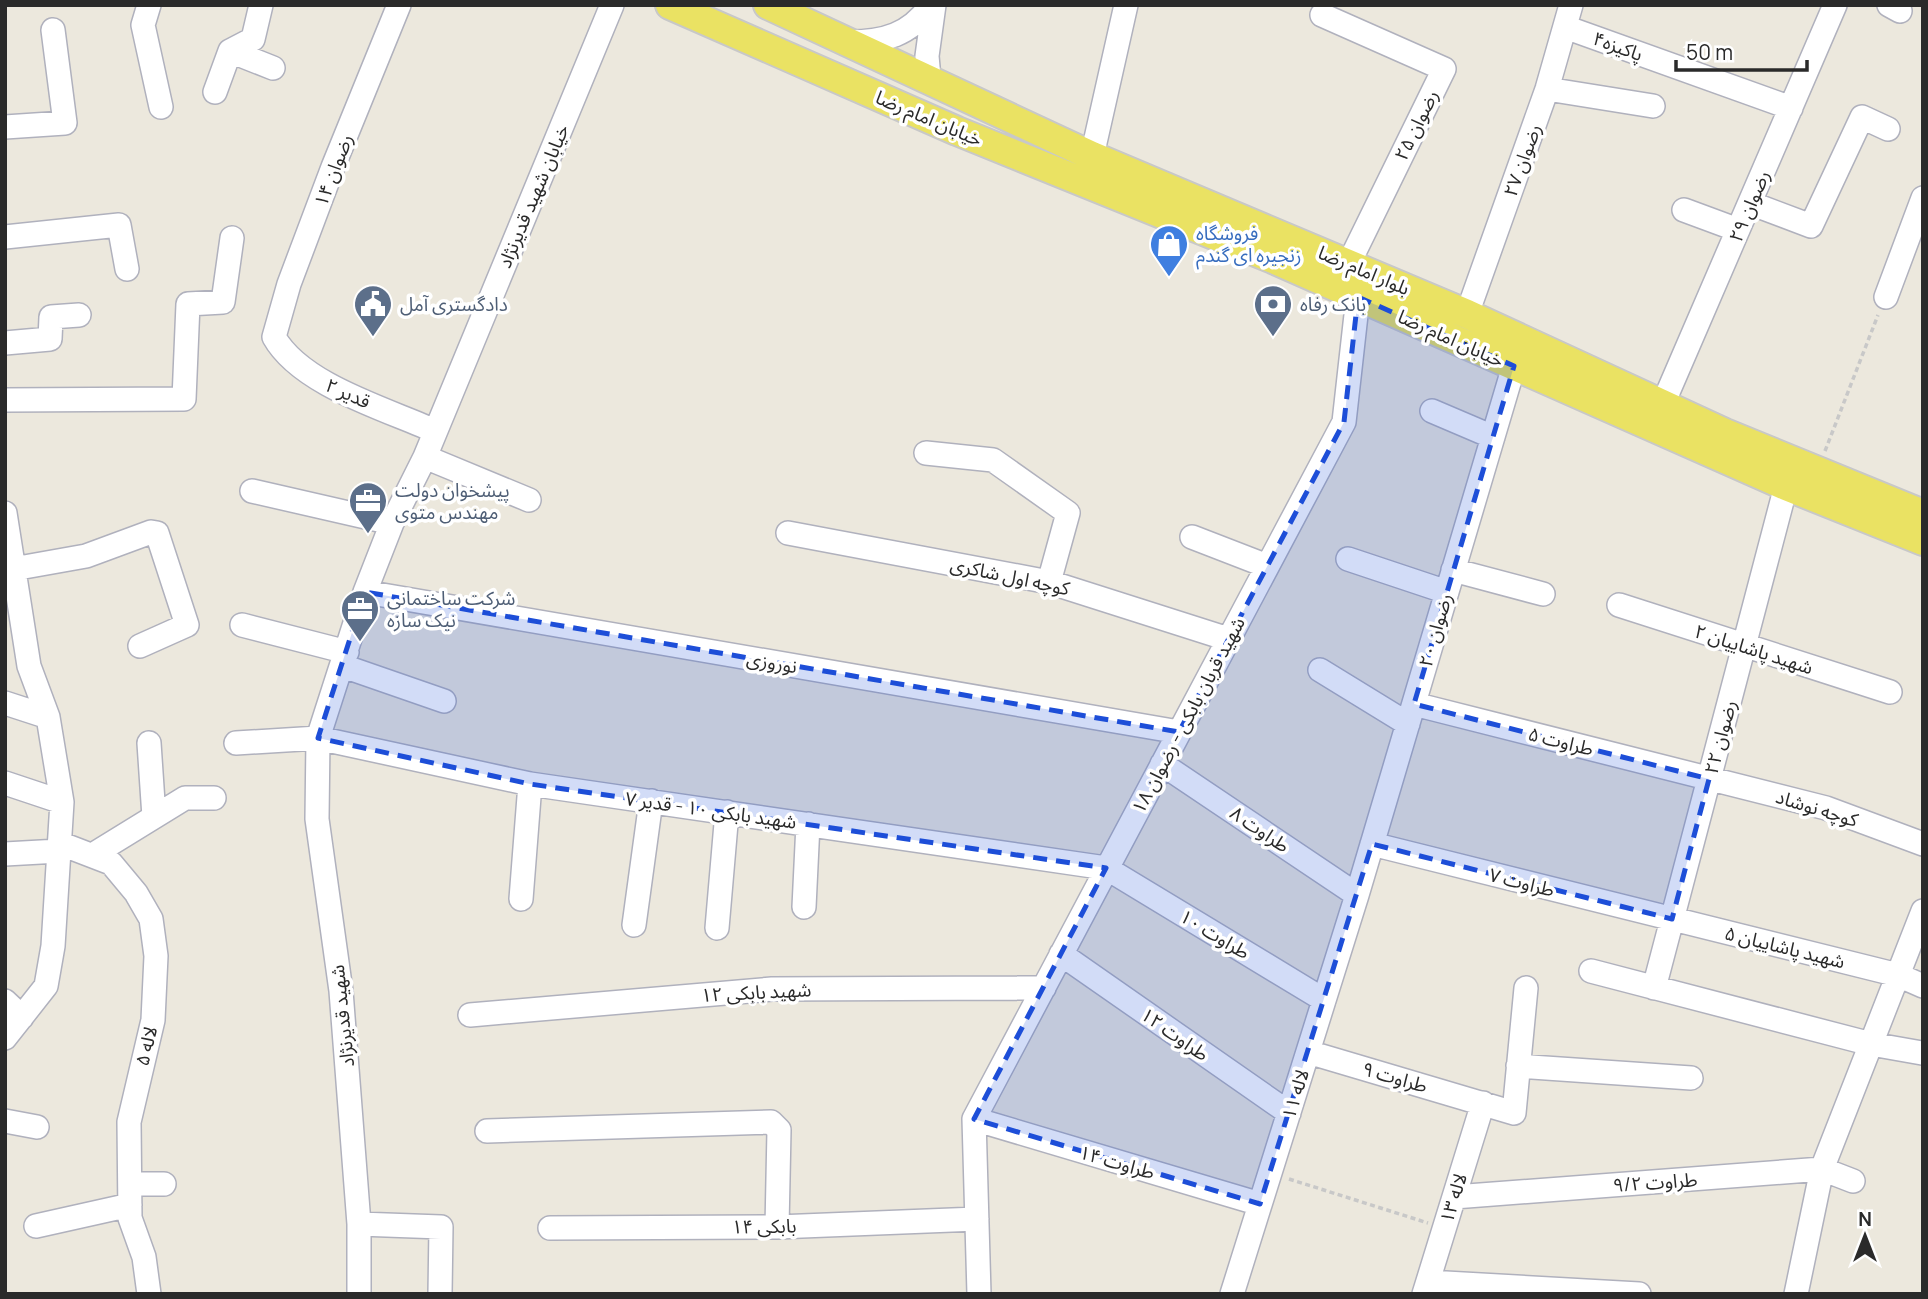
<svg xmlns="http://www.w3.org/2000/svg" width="1928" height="1299" viewBox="0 0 1928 1299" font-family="Manrope,'Noto Sans Arabic',sans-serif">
<rect width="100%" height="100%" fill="#ece8dd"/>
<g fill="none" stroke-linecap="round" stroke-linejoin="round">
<defs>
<path id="minor" d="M149,5L143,25L161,107
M399,5L333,167L289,284L274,337C301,385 386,409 435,431
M1889,5L1900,11
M1322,15L1444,69L1349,263
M1565,27L1791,108
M849,42C884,42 910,35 931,5
M230,51L273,68
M929,78L927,56L934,5
M1547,89L1653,106
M215,92L230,51L253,39L261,5
M5,127L65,123L53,30
M1092,156L1126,5
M1750,203L1811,226L1862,117L1888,129
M1684,210L1738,230
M5,237L119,225L127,269
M1886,297L1923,198
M1467,314L1547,89L1571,5
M5,343L50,339L51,317L79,315
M5,400L184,399L188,304L223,302L232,238
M1662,406L1835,5
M1432,411L1493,437
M926,453L993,460L1068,513L1049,582
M425,457L529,500
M252,491L392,523
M5,513L29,666L48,717L62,802L53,946L46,986L5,1038
M788,533L1049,582L1228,639
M1192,537L1267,566
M1348,559L1447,592
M13,569L86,556L151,532L157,533L187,625L140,646
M1453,570L1543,594
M365,592L1179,732
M1619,605L1890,692
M242,625L347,652
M343,666L444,701
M1320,670L1408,724
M5,703L48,717
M1414,704L1826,808L1923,844
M149,743L154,817
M236,743L318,738L530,784L1106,868L1324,1000
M1162,764L1357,895
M5,783L62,802
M59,843L111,863L136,893L151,919L156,956L153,1020L129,1122L130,1218L144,1257L149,1294
M1372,844L1898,975L1923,986
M5,854L59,851
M94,854L185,798H214
M521,899L530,784
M804,907L808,824
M634,925L651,801
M717,928L727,812
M1061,954L1289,1113
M1591,971L1871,1044L1922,1053
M1654,988L1786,486
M5,1001L22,1017
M470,1015L772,989L1044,988
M1308,1052L1514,1113L1526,988
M1518,1066L1691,1078
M974,1119L1260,1204
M5,1121L37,1127
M487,1131L771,1122L779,1130L777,1227
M130,1184H164
M1454,1197L1822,1169L1853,1181
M359,1224L441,1227L440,1294
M36,1226L130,1205
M550,1228L777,1227L977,1219
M1428,1282L1639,1294
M359,1294V1224L341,991L317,819L318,738L365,592L392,523L425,457L612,5
M979,1294L974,1119L1344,422L1358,297
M1232,1294L1357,895L1514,366
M1424,1294L1483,1103
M1796,1294L1822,1169L1923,911"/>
<path id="major" d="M670,5L957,131L1273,259L1786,486L1923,541
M768,5L1092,156L1467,314L1725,433L1923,514"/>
</defs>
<use href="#minor" stroke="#b0b1bd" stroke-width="26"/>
<use href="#major" stroke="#c8c8c8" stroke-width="32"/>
<path stroke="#c8c8c8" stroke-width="3.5" stroke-dasharray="5 3.5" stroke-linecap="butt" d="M1825,451L1878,315
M1289,1179L1428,1223"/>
<use href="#minor" stroke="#fff" stroke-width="23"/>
<use href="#major" stroke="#eae263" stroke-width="28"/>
</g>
<path fill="#1d4ed8" fill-opacity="0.2" stroke="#1d4ed8" stroke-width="5" stroke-dasharray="14 9" stroke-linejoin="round" d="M1358,297L1514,366L1414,704L1709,779L1672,919L1372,844L1260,1204L974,1119L1106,868L530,784L318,738L365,592L1179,732L1344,422Z"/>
<defs>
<symbol id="shop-pin" viewBox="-11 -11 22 30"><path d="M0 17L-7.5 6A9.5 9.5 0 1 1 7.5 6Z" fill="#3f7fe0" stroke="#fff"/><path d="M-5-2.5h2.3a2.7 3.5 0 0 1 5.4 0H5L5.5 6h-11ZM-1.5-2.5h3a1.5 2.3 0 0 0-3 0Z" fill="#fff"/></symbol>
<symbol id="civic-pin" viewBox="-11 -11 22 30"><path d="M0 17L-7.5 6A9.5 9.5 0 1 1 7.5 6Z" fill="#5c6f8a" stroke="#fff"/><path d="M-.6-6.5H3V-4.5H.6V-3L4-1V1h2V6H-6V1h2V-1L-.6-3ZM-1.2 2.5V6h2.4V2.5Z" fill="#fff"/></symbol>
<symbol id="bank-pin" viewBox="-11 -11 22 30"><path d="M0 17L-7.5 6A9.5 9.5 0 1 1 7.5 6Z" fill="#5c6f8a" stroke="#fff"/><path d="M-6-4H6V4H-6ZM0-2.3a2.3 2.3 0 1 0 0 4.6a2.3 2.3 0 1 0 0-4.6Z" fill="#fff"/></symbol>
<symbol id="office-pin" viewBox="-11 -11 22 30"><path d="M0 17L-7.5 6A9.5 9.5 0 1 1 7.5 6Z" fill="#5c6f8a" stroke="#fff"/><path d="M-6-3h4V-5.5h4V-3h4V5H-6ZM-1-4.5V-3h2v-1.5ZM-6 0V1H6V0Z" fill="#fff"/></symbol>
</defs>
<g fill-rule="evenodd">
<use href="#shop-pin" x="1147" y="222" width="44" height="60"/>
<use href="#civic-pin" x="351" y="282" width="44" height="60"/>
<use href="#bank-pin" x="1251" y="282" width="44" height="60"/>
<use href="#office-pin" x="346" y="479" width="44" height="60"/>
<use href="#office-pin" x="338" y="587" width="44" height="60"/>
</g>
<g text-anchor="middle" stroke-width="7" stroke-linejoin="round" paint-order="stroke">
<g font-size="19" fill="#2a2a2a" stroke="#fff">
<text transform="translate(1618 46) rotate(20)" y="7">پاکیزه۴</text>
<text transform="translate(929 118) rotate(23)" y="7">خیابان امام رضا</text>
<text transform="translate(1416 125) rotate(-64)" y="7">رضوان ۲۵</text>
<text transform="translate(1522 160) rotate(-70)" y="7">رضوان ۲۷</text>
<text transform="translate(333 170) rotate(-69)" y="7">رضوان ۱۴</text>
<text transform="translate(533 196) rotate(-67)" y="7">خيابان شهيد قديرنژاد</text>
<text transform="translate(1749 206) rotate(-67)" y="7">رضوان ۲۹</text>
<text transform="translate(1364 270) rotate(23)" y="7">بلوار امام رضا</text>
<text transform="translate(1451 338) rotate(24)" y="7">خیابان امام رضا</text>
<text transform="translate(348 393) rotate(24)" y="7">قدیر ۲</text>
<text transform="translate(1010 576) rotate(12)" y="7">کوچه اول شاکری</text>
<text transform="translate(1435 630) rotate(-74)" y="7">رضوان ۲۰</text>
<text transform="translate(1754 649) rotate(18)" y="7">شهید پاشاییان ۲</text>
<text transform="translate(772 662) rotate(10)" y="7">نوروزی</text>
<text transform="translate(1188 715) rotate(-62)" y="7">شهید قربان بابکی - رضوان ۱۸</text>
<text transform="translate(1720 737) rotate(-75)" y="7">رضوان ۲۲</text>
<text transform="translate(1561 741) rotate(14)" y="7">طراوت ۵</text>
<text transform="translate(1817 808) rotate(17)" y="7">کوچه نوشاد</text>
<text transform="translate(711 810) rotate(8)" y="7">شهید بابکی ۱۰ - قدیر ۷</text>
<text transform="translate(1260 829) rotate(34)" y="7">طراوت ۸</text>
<text transform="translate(1522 882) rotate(14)" y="7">طراوت ۷</text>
<text transform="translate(1215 934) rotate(31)" y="7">طراوت ۱۰</text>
<text transform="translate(1785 947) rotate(14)" y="7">شهید پاشاییان ۵</text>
<text transform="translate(756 992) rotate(-3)" y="7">شهید بابکی ۱۲</text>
<text transform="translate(342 1016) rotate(-96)" y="7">شهید قدیرنژاد</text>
<text transform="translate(1175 1034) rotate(35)" y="7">طراوت ۱۲</text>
<text transform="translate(146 1046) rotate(-76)" y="7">لاله ۵</text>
<text transform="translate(1395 1077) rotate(16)" y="7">طراوت ۹</text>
<text transform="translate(1295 1094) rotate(-73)" y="7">لاله ۱۱</text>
<text transform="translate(1117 1162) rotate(16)" y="7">طراوت ۱۴</text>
<text transform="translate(1655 1182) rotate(-4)" y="7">طراوت ۹/۲</text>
<text transform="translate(1453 1198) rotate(-73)" y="7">لاله ۱۳</text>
<text transform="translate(764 1226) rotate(-1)" y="7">بابکی ۱۴</text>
</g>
<g font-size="19" fill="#366cbe" stroke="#fff" text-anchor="start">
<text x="1196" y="240">فروشگاه<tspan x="1196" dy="22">زنجیره ای گندم</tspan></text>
</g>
<g font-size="19" fill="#4e5e75" stroke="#fff" text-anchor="start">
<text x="400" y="311">دادگستری آمل</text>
<text x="1300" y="311">بانک رفاه</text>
<text x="395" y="497">پیشخوان دولت<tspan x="395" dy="22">مهندس متوی</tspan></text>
<text x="387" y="605">شرکت ساختمانی<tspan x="387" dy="22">نیک سازه</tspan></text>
</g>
</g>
<rect width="1928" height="1299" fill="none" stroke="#2a2a2a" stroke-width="14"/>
<g transform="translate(1865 1236)" stroke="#ffffff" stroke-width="5" paint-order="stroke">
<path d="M0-5L12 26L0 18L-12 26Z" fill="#2a2a2a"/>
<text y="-10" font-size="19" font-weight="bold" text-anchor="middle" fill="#2a2a2a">N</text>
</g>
<path d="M1676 60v10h131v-10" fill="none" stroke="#2a2a2a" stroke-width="3.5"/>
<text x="1686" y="60" font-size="21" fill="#2a2a2a" stroke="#ffffff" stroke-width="5" paint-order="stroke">50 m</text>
</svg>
